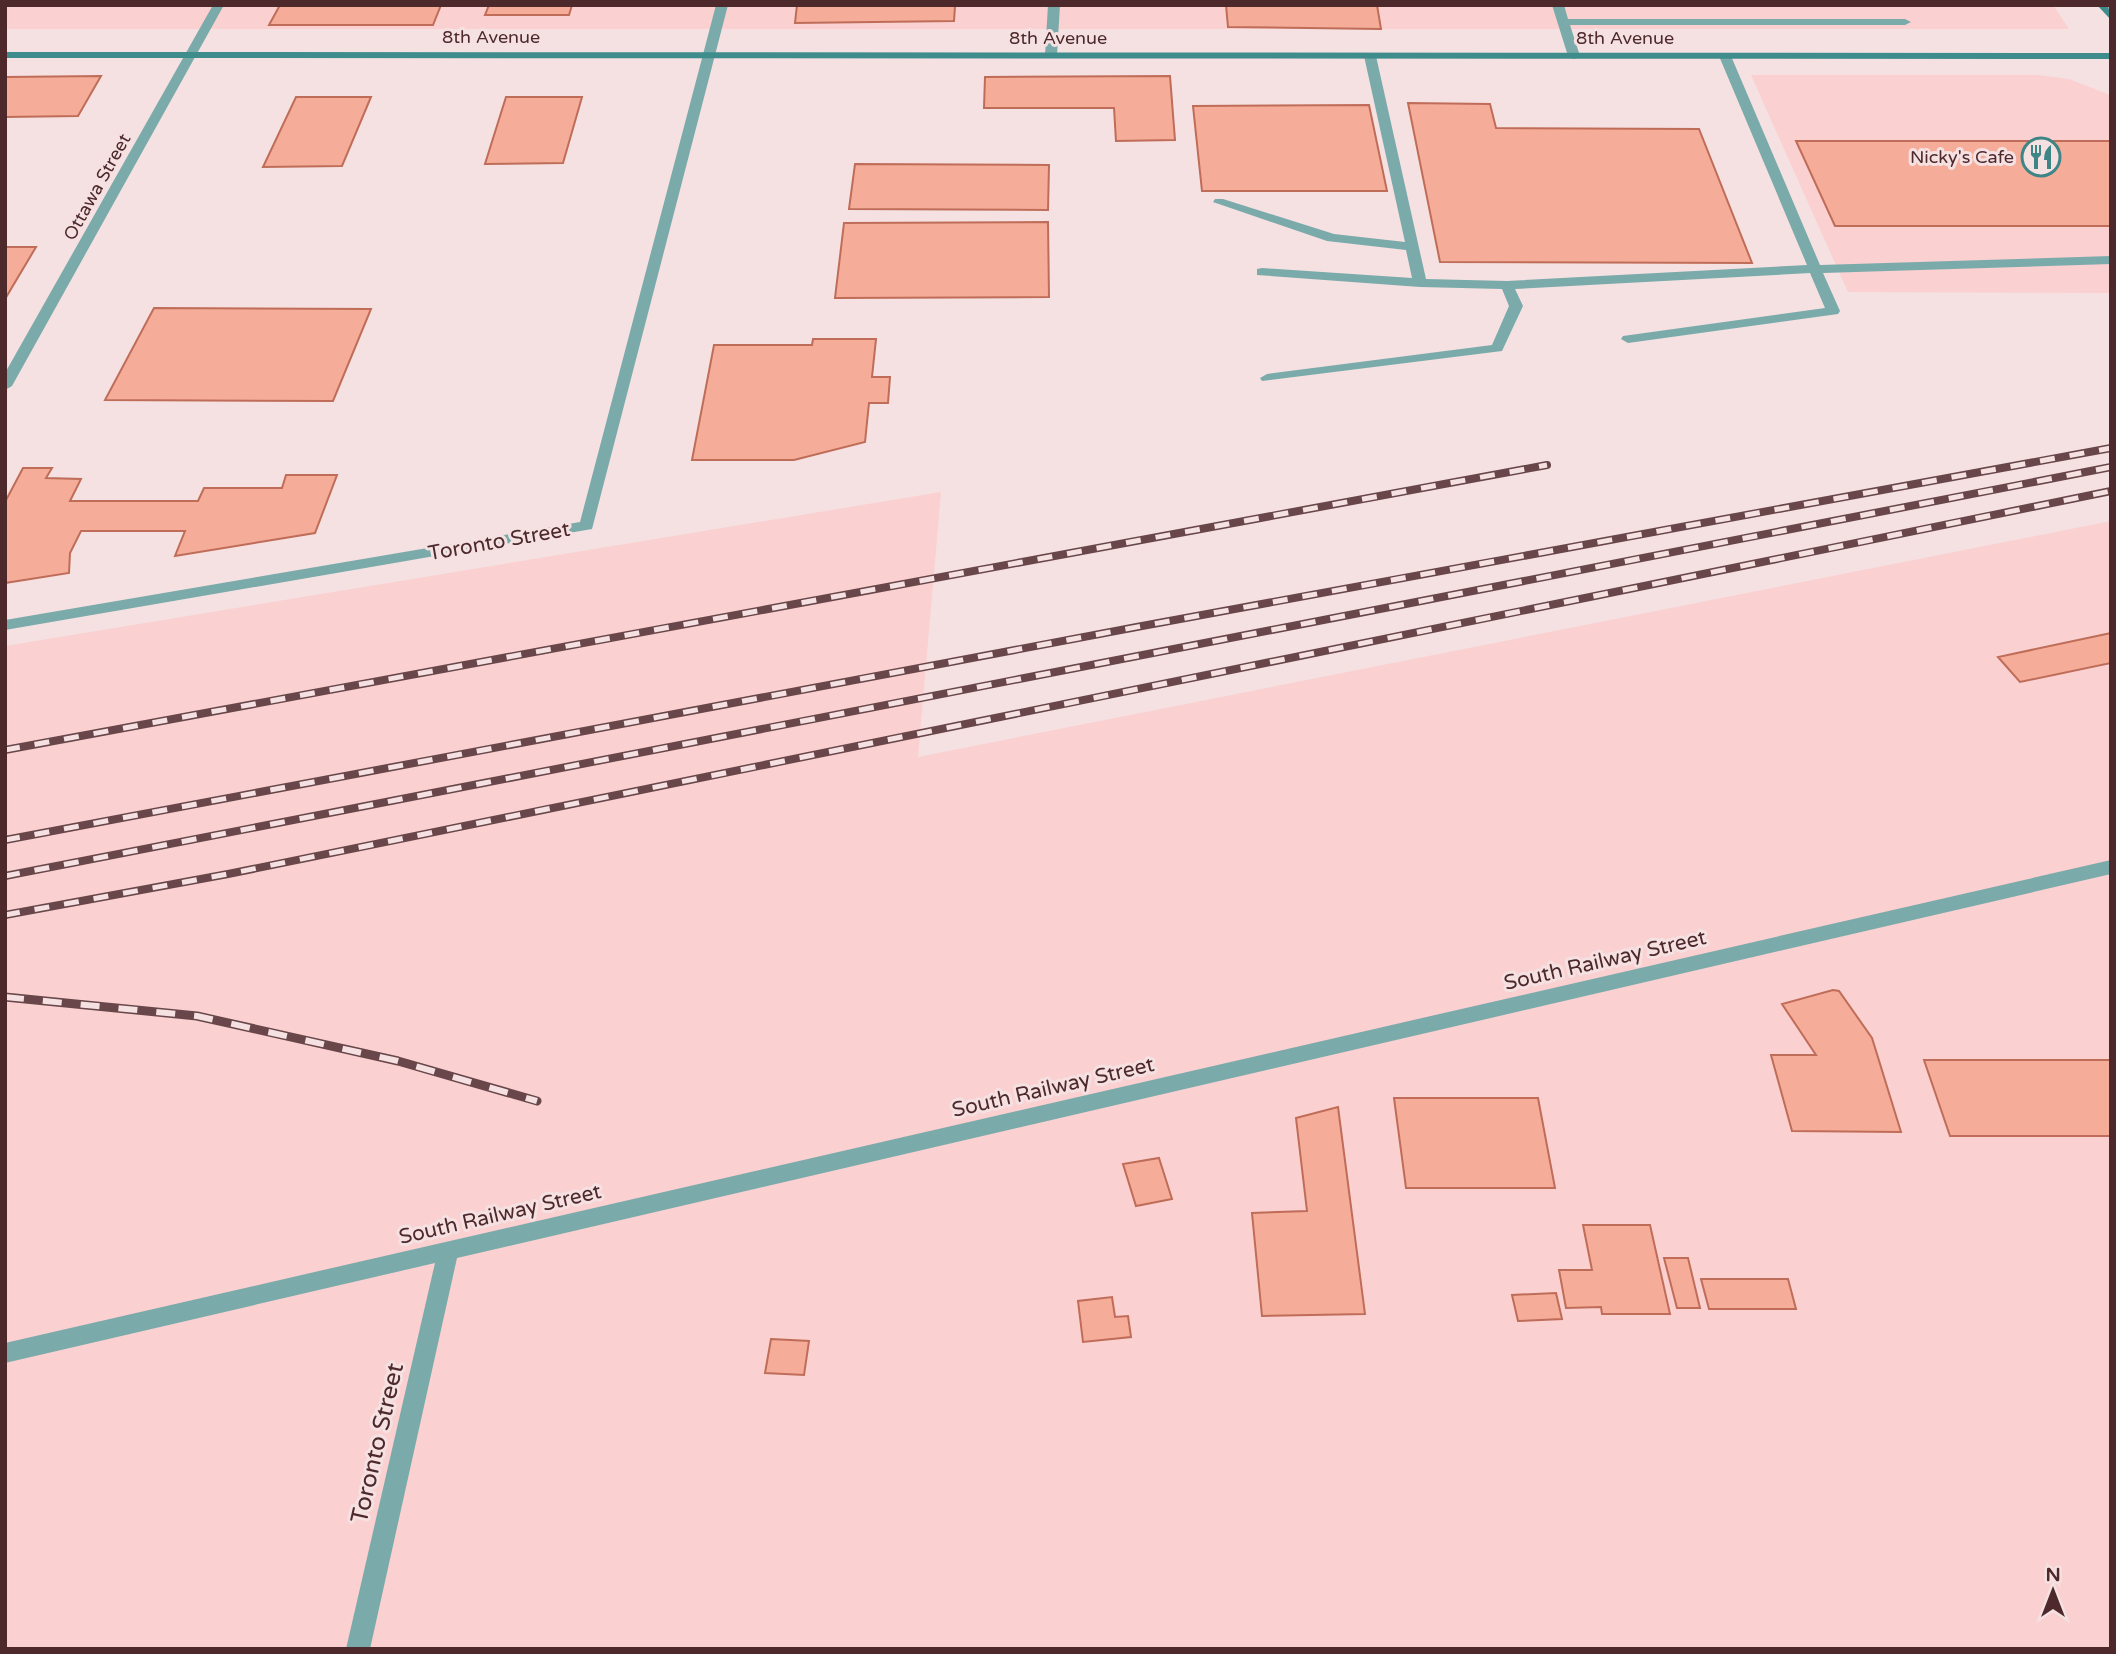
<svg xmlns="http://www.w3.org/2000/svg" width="2116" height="1654" viewBox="0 0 2116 1654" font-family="'Varela Round',sans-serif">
<rect width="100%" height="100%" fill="#f5e1e2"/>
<path fill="#fad0d1" d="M5,5H2053L2069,29H5Z
M1751,75H2038L2069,79L2110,95L2111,293L1848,292Z
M941,492L918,757L2111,521V1649H5V646Z"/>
<path fill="#f5ad9a" stroke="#bf6d58" stroke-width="2" d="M280,5H441L433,25H269Z
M489,5H572L569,15H485Z
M797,5H1001L955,6L954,21L795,23Z
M1226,5H1377L1381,29L1228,27Z
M101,76L78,116L5,117V77Z
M1170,76L1175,140L1116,141L1114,108H984L985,77Z
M296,97H371L342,166L263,167Z
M506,97H582L563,163L485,164Z
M1408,103L1490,104L1496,128L1699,129L1752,263L1440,262Z
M1369,105L1387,191H1202L1193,106Z
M1796,141H2111V226H1835Z
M855,164L1049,165L1048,210L849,209Z
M1048,222L1049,297L835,298L844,223Z
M5,247H36L5,299Z
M154,308L371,309L333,401L105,400Z
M813,339H876L872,377H890L888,403H869L865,442L794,460H692L714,345H812Z
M23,468H52L46,478L81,479L70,501H198L204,488H282L286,475H337L315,533L175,556L185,531H81L70,553L69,573L5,583V502Z
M2111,633V663L2020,682L1998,657Z
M1833,990L1839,991L1872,1038L1901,1132L1792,1131L1771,1055H1816L1782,1004Z
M1924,1060H2111V1136H1950Z
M1394,1098H1538L1555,1188H1406Z
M1338,1107L1365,1314L1262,1316L1252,1213L1307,1211L1296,1118Z
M1159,1158L1172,1199L1136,1206L1123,1164Z
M1583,1225H1650L1670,1314H1602L1601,1307L1566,1308L1559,1270H1592Z
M1664,1258H1688L1700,1308H1677Z
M1701,1279H1788L1796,1309H1709Z
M1556,1293L1562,1319L1518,1321L1512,1295Z
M1112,1297L1115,1317L1128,1316L1131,1337L1083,1342L1078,1301Z
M771,1339L809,1341L804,1375L765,1373Z"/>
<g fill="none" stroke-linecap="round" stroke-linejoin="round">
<path fill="#7baaaa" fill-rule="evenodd" d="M1048,5H1060L1057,55L1051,58L1045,55Z
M1552,5H1564L1568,19H1905L1911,22L1905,25H1570L1580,56L1574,59L1568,56Z
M1370,53L1376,56L1426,279L1507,281L1807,265L1719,56L1725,53L1731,56L1820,265L2111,256V264L1823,273L1840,311L1838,314L1628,343L1621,339L1623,336L1825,308L1810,273L1515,289L1523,306L1502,351L1262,381L1260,378L1267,374L1492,345L1509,306L1502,289L1420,287L1257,275V269L1262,268L1412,278L1406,250L1327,241L1213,202L1215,199H1223L1334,234L1405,242L1364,56Z"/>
<path fill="#7baaaa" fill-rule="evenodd" d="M213,5H224L12,386L5,390V373Z
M716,5H728L592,529L5,630V620L580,522Z
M2111,860V874L457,1258L370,1649H346L435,1263L5,1363V1343Z"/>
<path fill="#3f8c8c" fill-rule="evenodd" d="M2097,5H2108L2111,20Z
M5,52L2111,53V59L5,58Z"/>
<defs>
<path id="rail-far1" d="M5,750L1547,465
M5,840L1142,626L2111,448
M5,876L2111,467
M5,915L228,874L2111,491"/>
<path id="rail" d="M5,997L197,1016L398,1061L537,1101"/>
</defs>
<use href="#rail-far1" stroke="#684649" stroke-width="8"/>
<use href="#rail" stroke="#684649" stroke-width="9"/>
<use href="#rail-far1" stroke="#f5e1e2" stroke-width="5" stroke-dasharray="15" stroke-linecap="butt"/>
<use href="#rail" stroke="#f5e1e2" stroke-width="6" stroke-dasharray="19" stroke-linecap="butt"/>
</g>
<defs>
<symbol id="restaurant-ring" viewBox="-11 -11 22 22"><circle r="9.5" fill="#f5e1e2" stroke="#3e8686" stroke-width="1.5"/><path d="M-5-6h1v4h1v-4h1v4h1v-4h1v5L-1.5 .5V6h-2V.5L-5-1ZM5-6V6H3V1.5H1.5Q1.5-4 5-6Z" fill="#3e8686"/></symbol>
</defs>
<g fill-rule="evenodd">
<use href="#restaurant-ring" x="2019" y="135" width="44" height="44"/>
</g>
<g text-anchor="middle" stroke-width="6" stroke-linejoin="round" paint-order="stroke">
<g font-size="18" fill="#4d292c" stroke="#f5e1e2">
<text x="491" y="43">8th Avenue</text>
<text x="1058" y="44">8th Avenue</text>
<text x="1625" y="44">8th Avenue</text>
<text transform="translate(97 187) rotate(-61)" y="6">Ottawa Street</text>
</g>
<g font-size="18" fill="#4d292c" stroke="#f5e1e2" text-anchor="end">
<text x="2014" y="163">Nicky's Cafe</text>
</g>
<g font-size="21" fill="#4d292c" stroke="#f5e1e2">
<text transform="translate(499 541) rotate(-10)" y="7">Toronto Street</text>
<text transform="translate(1605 960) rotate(-13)" y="7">South Railway Street</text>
<text transform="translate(1053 1087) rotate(-13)" y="7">South Railway Street</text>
<text transform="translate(500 1214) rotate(-13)" y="7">South Railway Street</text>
</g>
<g font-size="24" fill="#4d292c" stroke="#f5e1e2">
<text transform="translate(377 1443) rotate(-77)" y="8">Toronto Street</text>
</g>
</g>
<rect width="2116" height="1654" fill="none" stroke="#4d292c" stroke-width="14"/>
<g transform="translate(2053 1591)" stroke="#f5e1e2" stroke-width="5" paint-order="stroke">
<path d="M0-5L12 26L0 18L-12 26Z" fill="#4d292c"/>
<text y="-10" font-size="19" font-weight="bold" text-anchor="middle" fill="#4d292c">N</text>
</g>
</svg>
